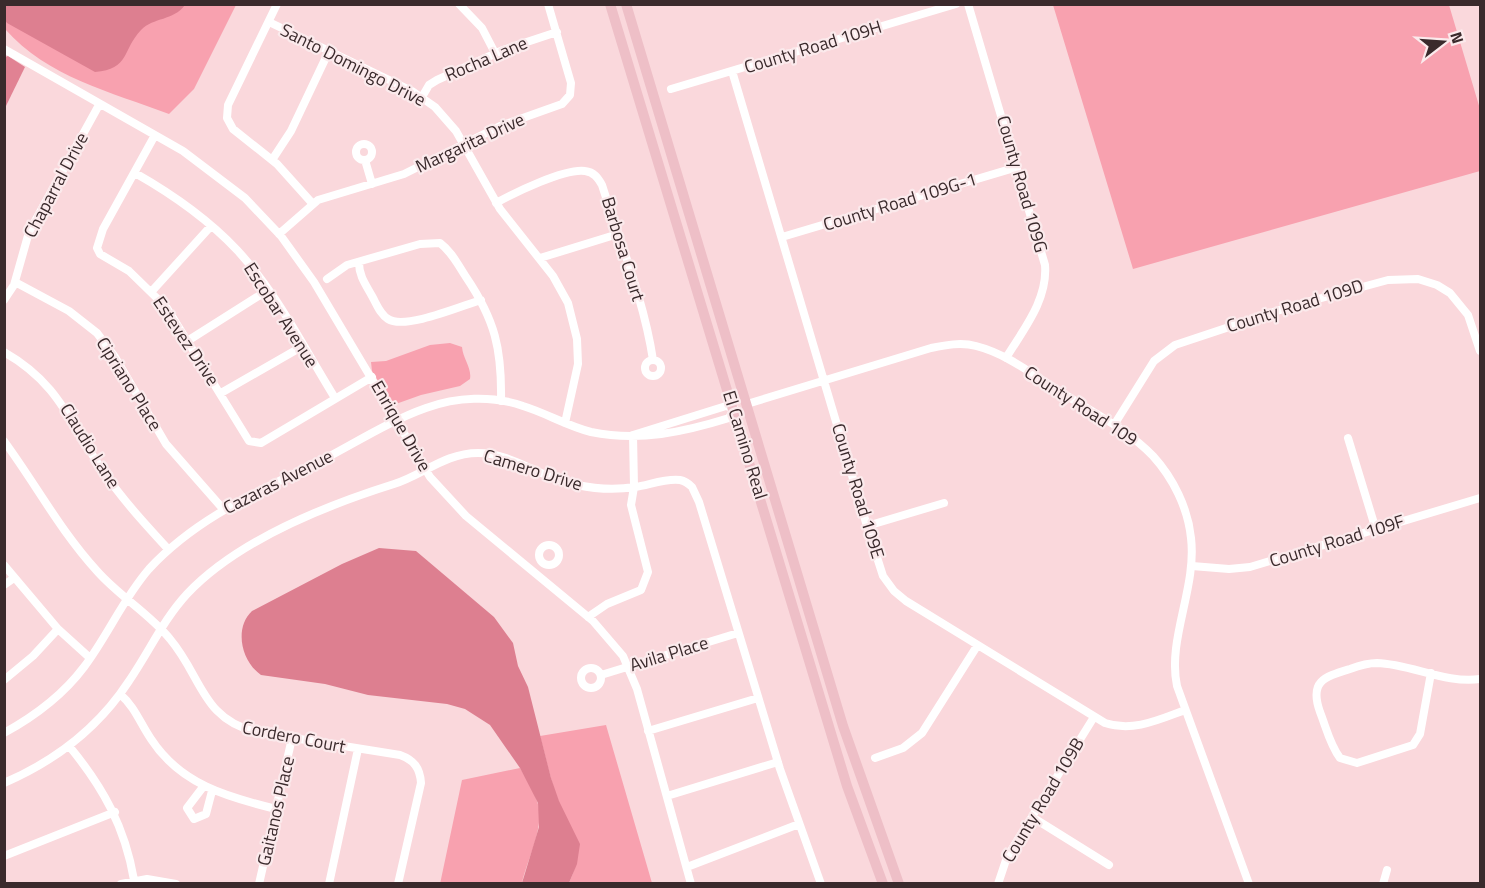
<svg xmlns="http://www.w3.org/2000/svg" width="1485" height="888" viewBox="0 0 1485 888" font-family="'Titillium Web',sans-serif">
<rect width="100%" height="100%" fill="#fad8dc"/>
<path fill="#f8a1af" d="M4,5H236L194,89L169,114C111,92 47,77 5,29Z
M1053,5H1449L1480,109V171L1133,269Z
M450,343L462,347C463,359 472,368 470,379L460,386L421,395L393,405L372,371L371,362L386,361L430,345Z
M606,725L652,883H569C587,843 572,836 558,800C550,779 546,758 540,736Z
M520,768C526,778 533,790 537,801C546,826 527,859 522,883L440,884L462,780Z"/>
<path fill="#e18293" d="M8,56L25,67L5,108V57Z"/>
<path fill="#dd7f90" d="M4,5L5,4L185,5C173,21 154,17 141,30C122,50 130,69 95,72L7,23L5,20Z
M379,548L416,551L494,617L513,643L518,666L528,687L551,778L559,801L580,844L577,864L569,883H522L539,827L538,803L520,768L490,725L465,709L447,704L368,695L325,684L261,675C241,661 234,628 252,611L342,564Z"/>
<g fill="none" stroke-linecap="round" stroke-linejoin="round">
<path stroke="#fff" stroke-width="8" d="M277,4L228,105L227,118L233,129L277,164L312,203
M459,4L482,28L495,53
M968,4L1045,265C1048,300 1023,330 1006,358
M269,22L412,91L435,107L456,131L500,209L553,276L568,303L577,339L578,364L565,423
M4,49L183,151L245,198L281,236L314,282L430,477L466,516L593,621L623,656L637,689L691,884
M732,71L867,526L883,576L894,591L906,601L1105,723C1133,732 1158,720 1185,710
M671,89L956,4
M422,97L429,85L437,80L503,50L557,32
M155,135L103,229L97,248L100,254L129,271L167,308L249,441L261,443L372,377
M356 152a8 8 0 1 1 16 0a8 8 0 1 1-16 0Z
M272,160L291,131L329,51
M365,160L372,184
M135,173C172,194 207,218 237,250C277,293 304,348 335,398
M496,203C514,193 565,168 585,171C594,172 598,178 602,185C620,242 644,300 653,360
M279,234L318,200L404,174L500,126L562,104L570,95L571,83L548,4
M782,237L1017,167
M540,258L618,234
M359,263C359,276 366,285 372,296C377,305 380,314 388,319C405,330 461,306 481,300
M327,279L347,265L420,244L440,243C452,252 458,265 466,277C495,320 502,349 501,401
M15,282L69,311L97,333L115,357L166,444L223,509
M152,291L211,226
M4,300L14,285L29,232L99,105
M189,340L268,290
M4,352C60,384 69,422 103,471C122,499 145,524 168,549
M645 368a8 8 0 1 1 16 0a8 8 0 1 1-16 0Z
M221,393L303,346
M747,404L931,348C946,345 961,342 976,346C1008,354 1036,377 1064,394C1094,413 1128,430 1153,456C1173,478 1188,508 1191,538C1197,588 1167,639 1177,686L1249,884
M1114,425L1154,361L1175,345L1292,306L1388,280L1418,279L1437,285L1450,293L1468,315L1480,351
M1348,438L1376,530
M4,441C37,486 59,529 97,571C120,597 150,614 170,639C202,677 202,719 256,732L400,755C414,760 420,768 421,783L398,884
M867,526L944,503
M539 555a10 10 0 1 1 20 0a10 10 0 1 1-20 0Z
M4,565L58,629L90,658
M1192,566L1229,569L1250,567L1480,498
M4,585L14,578
M588,617L607,604L641,590L648,572L631,505L634,487L633,435
M581 678a10 10 0 1 1 20 0a10 10 0 1 1-20 0Z
M1431,673L1420,734L1413,745L1357,763L1340,758C1330,745 1326,727 1320,712C1309,681 1324,677 1350,669C1358,666 1367,663 1377,663C1411,664 1446,684 1480,679
M601,675L738,633
M4,680L33,656L58,629
M120,694C135,707 140,723 151,739C180,784 227,797 276,809
M648,731L758,698
M4,733C35,716 63,695 84,667C108,635 123,599 149,569C199,515 265,489 328,457C360,440 392,420 426,408C456,397 492,395 523,406C546,413 567,426 591,432C639,442 684,432 729,418L734,408L726,406L633,435
M69,746C103,787 125,827 134,880
M875,758L903,748L922,733L977,646
M4,783C55,761 99,727 129,681C149,652 163,620 187,594C238,540 324,506 394,484C423,475 445,453 478,453C513,453 542,479 577,485C596,489 616,490 635,487C649,485 666,478 680,480C685,481 688,483 692,487L699,502L780,769L821,884
M203,787L187,808L194,819L206,814L212,791
M667,796L778,762
M1032,817L1109,865
M4,856L115,812
M687,867L799,824
M121,884L147,879L176,884
M259,884L292,738
M329,884L358,749
M998,884L1007,857L1094,717
M1383,884L1387,870"/>
<path stroke="#eebfc7" stroke-width="10" d="M610,4L847,786L883,884
M626,4L843,726L899,884"/>
</g>
<g text-anchor="middle" stroke-width="4.5" stroke-linejoin="round" paint-order="stroke">
<g font-size="18" fill="#3a2a2c" stroke="#fbeaec">
<text transform="translate(813 47) rotate(-17)" y="6">County Road 109H</text>
<text transform="translate(486 59) rotate(-23)" y="6">Rocha Lane</text>
<text transform="translate(353 65) rotate(27)" y="6">Santo Domingo Drive</text>
<text transform="translate(470 143) rotate(-25)" y="6">Margarita Drive</text>
<text transform="translate(1022 184) rotate(74)" y="6">County Road 109G</text>
<text transform="translate(56 185) rotate(-62)" y="6">Chaparral Drive</text>
<text transform="translate(900 202) rotate(-17)" y="6">County Road 109G-1</text>
<text transform="translate(623 249) rotate(73)" y="6">Barbosa Court</text>
<text transform="translate(1295 306) rotate(-17)" y="6">County Road 109D</text>
<text transform="translate(281 315) rotate(57)" y="6">Escobar Avenue</text>
<text transform="translate(186 341) rotate(56)" y="6">Estevez Drive</text>
<text transform="translate(129 384) rotate(58)" y="6">Cipriano Place</text>
<text transform="translate(1081 406) rotate(33)" y="6">County Road 109</text>
<text transform="translate(401 426) rotate(60)" y="6">Enrique Drive</text>
<text transform="translate(745 445) rotate(73)" y="6">El Camino Real</text>
<text transform="translate(90 446) rotate(58)" y="6">Claudio Lane</text>
<text transform="translate(533 470) rotate(17)" y="6">Camero Drive</text>
<text transform="translate(278 482) rotate(-27)" y="6">Cazaras Avenue</text>
<text transform="translate(858 491) rotate(73)" y="6">County Road 109E</text>
<text transform="translate(1337 541) rotate(-17)" y="6">County Road 109F</text>
<text transform="translate(669 654) rotate(-17)" y="6">Avila Place</text>
<text transform="translate(294 737) rotate(11)" y="6">Cordero Court</text>
<text transform="translate(1043 800) rotate(-59)" y="6">County Road 109B</text>
<text transform="translate(276 811) rotate(-77)" y="6">Gaitanos Place</text>
</g>
</g>
<rect width="1485" height="888" fill="none" stroke="#3a2a2c" stroke-width="12"/>
<g transform="translate(1443 42) rotate(73)" stroke="#fbeaec" stroke-width="4.5" paint-order="stroke">
<path d="M0-4.5L10 22L0 15L-10 22Z" fill="#3a2a2c"/>
<text y="-9" font-size="16" font-weight="bold" text-anchor="middle" fill="#3a2a2c">N</text>
</g>
</svg>
